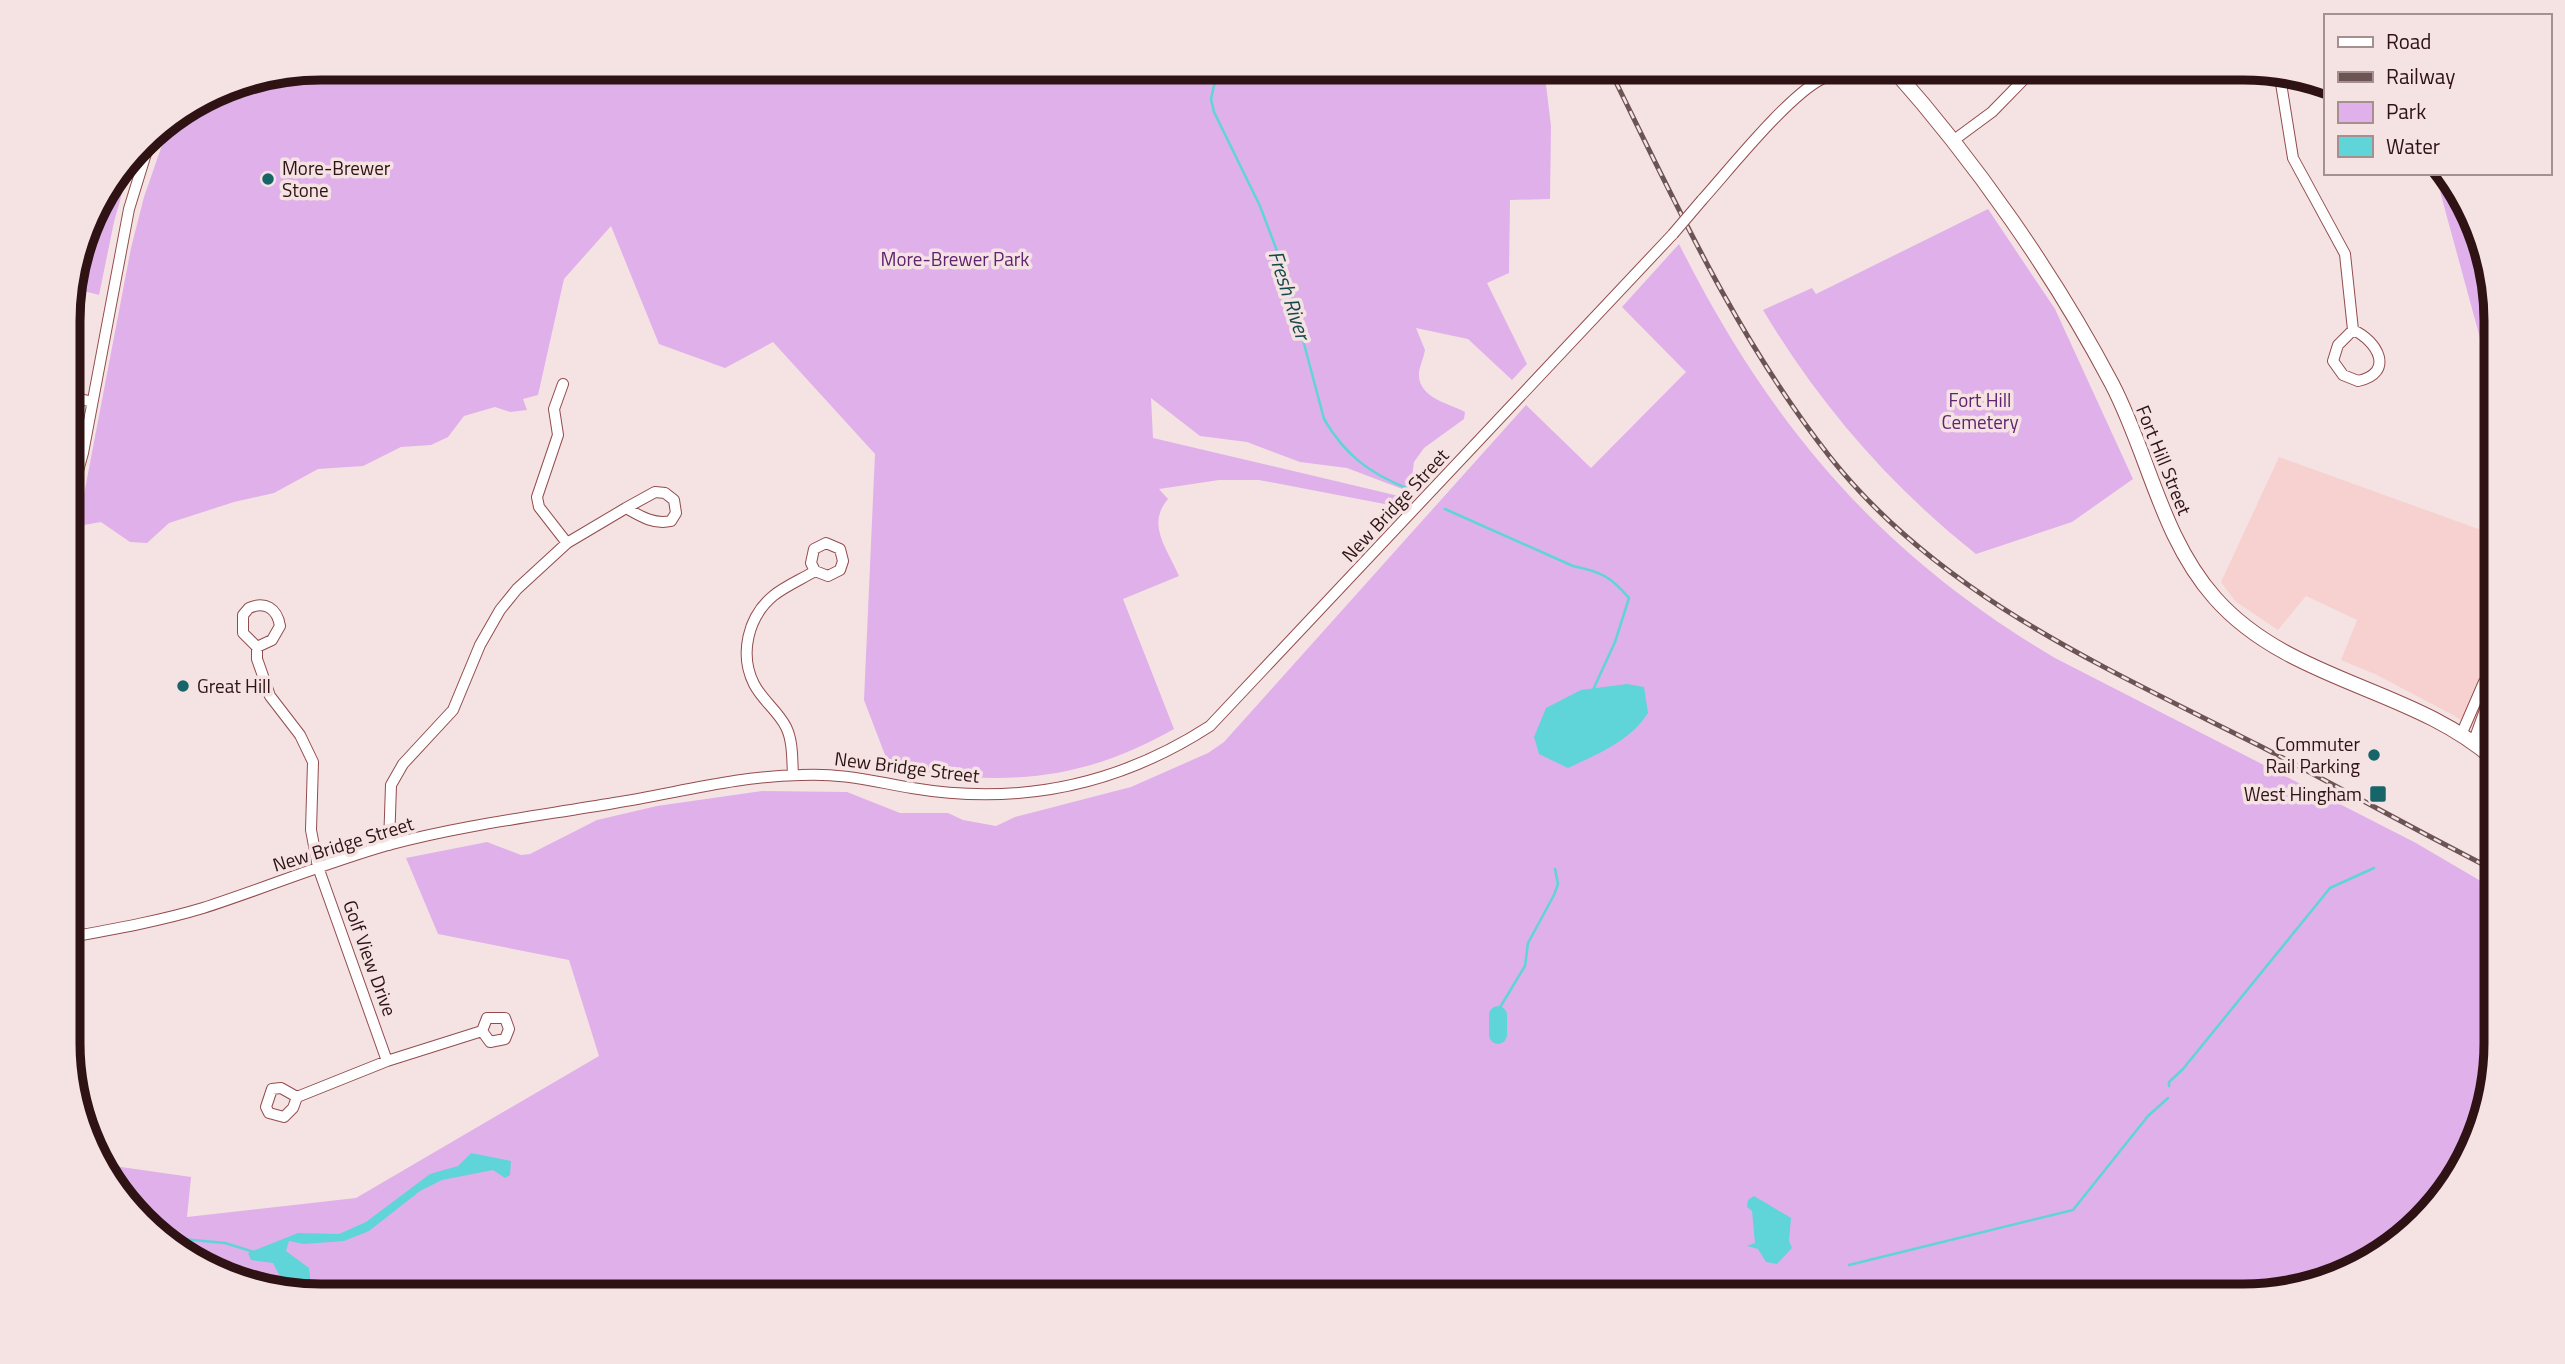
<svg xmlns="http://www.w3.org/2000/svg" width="2565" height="1364" viewBox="0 0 2565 1364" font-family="'Titillium Web',sans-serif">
<rect width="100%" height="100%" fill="#f4e3e2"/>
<path fill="#f7d1d0" d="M2279,457L2495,535L2496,744L2453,715L2375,674L2341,660L2357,620L2306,596L2278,630L2235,601L2221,582Z"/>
<path fill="#e0b0eb" d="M321,68H1544L1551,126L1550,199L1510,200L1509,273L1487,283L1527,364L1512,380L1468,339L1416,328L1425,350C1424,357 1420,365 1419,372C1417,398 1448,403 1465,412L1464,419L1424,448L1414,462L1411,485L1405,490L1347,468L1300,462L1247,442L1200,436L1151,398L1153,438L1403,497L1395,506L1259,480H1219L1159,489L1168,499C1146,525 1167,548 1179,576L1123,599L1174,729C1075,785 999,785 890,768L864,700L875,454L773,342L725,368L659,344L611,226L564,279L538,395L523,399L527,410L510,412L495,407L464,416L448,437L431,445L401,447L363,466L318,469L274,493L234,502L169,523L147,543L130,542L101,522L78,526L131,248L144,197L170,122L225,87Z
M131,161L114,222L99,295L73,288L95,209Z
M2435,173H2446L2454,180L2495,288V393Z
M1988,209L2055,309L2133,479L2072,522L1976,554C1890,486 1819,404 1763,310L1812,288L1816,294Z
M1679,244C1770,425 1879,554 2055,658L2416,843L2496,890L2497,1043L2470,1155L2384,1253L2260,1295H1773L1760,1281L1734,1288L1635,1290L1634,1295L321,1296L209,1269L120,1197L107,1165L191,1177L187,1217L356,1198L599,1056L569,960L438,934L406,858L487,842L521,855L530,854L597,820L657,806L762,791L847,792L900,813H948L963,820L996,826L1015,817L1131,787L1208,753L1224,742L1526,405L1591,468L1686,372L1622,307Z"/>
<path fill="#5fd4d9" d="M1627,684L1644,687L1648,713C1630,741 1598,754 1568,768L1539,754L1534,737L1546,708L1581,690Z
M471,1153L511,1161L510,1175L505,1178L493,1170L442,1180L420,1191L369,1231L344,1241L304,1244L289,1241L286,1251L309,1268L312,1294L286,1288L273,1263L251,1260L248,1253L298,1233L339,1234L366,1222L430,1174L458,1166Z
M1754,1196L1791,1218L1789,1241L1792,1248L1777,1264L1766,1262L1758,1249L1747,1246L1755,1243L1752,1211L1747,1207L1748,1200Z"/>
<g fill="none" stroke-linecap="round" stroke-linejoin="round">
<path stroke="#5fd4d9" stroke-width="2.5" d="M1218,68L1211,99L1214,112L1260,206L1285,272L1324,419C1345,455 1370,474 1409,489
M1445,509L1573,566C1601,572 1610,576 1629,598L1615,642L1593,690
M1499,1009L1525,966L1528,943L1554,895L1558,884L1555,869
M2169,1086V1082L2183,1069L2330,888L2374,868
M171,1238L225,1243L254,1252
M1849,1265L2073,1210L2148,1116L2168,1098"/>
<path stroke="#5fd4d9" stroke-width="18" d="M1498,1015V1035"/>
<defs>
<path id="minor" d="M2280,77L2293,158L2345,254L2353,330
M1954,140L1992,112L2035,68
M1702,200C1729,170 1790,93 1824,78C1846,68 1870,71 1893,70
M2353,330C2378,341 2395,373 2358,381L2343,375L2333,361L2338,345Z
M563,384L554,409L558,435L537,497L539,507L567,543
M69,396L92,402
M69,503L83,453L129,209L152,134
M257,647L272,640L280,626C277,608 265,601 249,608L243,615V633L257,647V659L270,696L300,735L313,762L311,830L318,867L387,1061L482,1031L487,1018H505L509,1029L505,1039L490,1042L482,1031
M2461,735L2484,682L2496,672
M2473,743L2496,680
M793,775C792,759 793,741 786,727C778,711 762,700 754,684C739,654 748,617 773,596C785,586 802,579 815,571L828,576L840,570L843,561L840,549L826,543L814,549L811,563L815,571
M389,845L391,785L403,764L453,710L480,645L500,610L517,589L567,543L626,508C640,516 654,525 671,521L676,513L674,500L665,493L655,492L626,508
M70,937C114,929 160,921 203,908C265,888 325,863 388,845C462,825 538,816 614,803C677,793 737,776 801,775C843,773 871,781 912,788C1019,806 1119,785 1210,726L1673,234
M297,1097L281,1088L272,1089L266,1107L269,1113L284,1117L293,1108L297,1097L387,1061"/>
<path id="major" d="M1892,68C1975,161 2054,274 2112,384C2149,455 2161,537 2215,598C2290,683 2414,687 2496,761"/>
</defs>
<use href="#minor" stroke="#934c4e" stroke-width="12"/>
<use href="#major" stroke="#934c4e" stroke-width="16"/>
<use href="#minor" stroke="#fff" stroke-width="10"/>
<use href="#major" stroke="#fff" stroke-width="14"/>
<defs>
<path id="rail" d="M1609,68C1675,202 1737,339 1830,457C1940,596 2106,668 2260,746C2339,787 2417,831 2496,871"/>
</defs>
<use href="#rail" stroke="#6d5454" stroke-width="5"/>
<use href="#rail" stroke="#f4e3e2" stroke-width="2.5" stroke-dasharray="8" stroke-linecap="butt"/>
<defs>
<path id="minor-bridge" d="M1673,234L1702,200"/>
</defs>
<use href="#minor-bridge" stroke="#934c4e" stroke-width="12" stroke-linecap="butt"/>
<use href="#minor-bridge" stroke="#fff" stroke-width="10"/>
</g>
<g fill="#176569" stroke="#f4e3e2" stroke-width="2.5">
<circle cx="268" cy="179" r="7"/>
<circle cx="183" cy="686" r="7"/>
<circle cx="2374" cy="755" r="7"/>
<rect x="2369" y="785" width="18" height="18" rx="3.5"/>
</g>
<g text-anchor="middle" stroke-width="7" stroke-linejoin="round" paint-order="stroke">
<g font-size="19" fill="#2f1213" stroke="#f4e3e2" text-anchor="start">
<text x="282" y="175">More-Brewer<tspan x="282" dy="22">Stone</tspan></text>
<text x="197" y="693">Great Hill</text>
<text x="2360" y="751" text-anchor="end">Commuter<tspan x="2360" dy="22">Rail Parking</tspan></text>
<text x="2362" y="801" text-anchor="end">West Hingham</text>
</g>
<g font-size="19" fill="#60236f" stroke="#f4e3e2">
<text x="955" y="266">More-Brewer Park</text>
<text x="1980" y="407">Fort Hill<tspan x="1980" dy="22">Cemetery</tspan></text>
</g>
<g font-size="19" fill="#2f1213" stroke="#f4e3e2">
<text transform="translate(2164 460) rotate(68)" y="7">Fort Hill Street</text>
<text transform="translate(1395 505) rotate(-47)" y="7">New Bridge Street</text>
<text transform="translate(907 767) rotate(7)" y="7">New Bridge Street</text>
<text transform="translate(343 844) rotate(-17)" y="7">New Bridge Street</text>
<text transform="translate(370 958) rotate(70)" y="7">Golf View Drive</text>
</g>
<g font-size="21" font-style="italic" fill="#14494b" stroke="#f4e3e2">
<text transform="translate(1289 295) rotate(72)" y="7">Fresh River</text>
</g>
</g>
<path d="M0 0H2565V1364H0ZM321 80H2243A241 241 0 0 1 2484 321V1043A241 241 0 0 1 2243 1284H321A241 241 0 0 1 80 1043V321A241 241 0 0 1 321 80Z" fill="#f4e3e2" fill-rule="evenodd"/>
<path fill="none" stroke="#2f1213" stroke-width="9" d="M321 80H2243A241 241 0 0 1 2484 321V1043A241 241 0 0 1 2243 1284H321A241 241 0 0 1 80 1043V321A241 241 0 0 1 321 80Z"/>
<rect x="2324" y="14" width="228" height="161" fill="#f4e3e2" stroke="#a58f8f" stroke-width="2"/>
<rect x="2338" y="37" width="35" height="10" fill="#ffffff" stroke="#a58f8f" stroke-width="2"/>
<text x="2386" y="49" font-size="21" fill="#2f1213">Road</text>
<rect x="2338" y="72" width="35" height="10" fill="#6d5454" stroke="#a58f8f" stroke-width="2"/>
<text x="2386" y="84" font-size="21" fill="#2f1213">Railway</text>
<rect x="2338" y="102" width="35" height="21" fill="#e0b0eb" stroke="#a58f8f" stroke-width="2"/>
<text x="2386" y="119" font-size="21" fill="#2f1213">Park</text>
<rect x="2338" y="136" width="35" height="21" fill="#5fd4d9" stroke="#a58f8f" stroke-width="2"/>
<text x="2386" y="154" font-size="21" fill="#2f1213">Water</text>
</svg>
